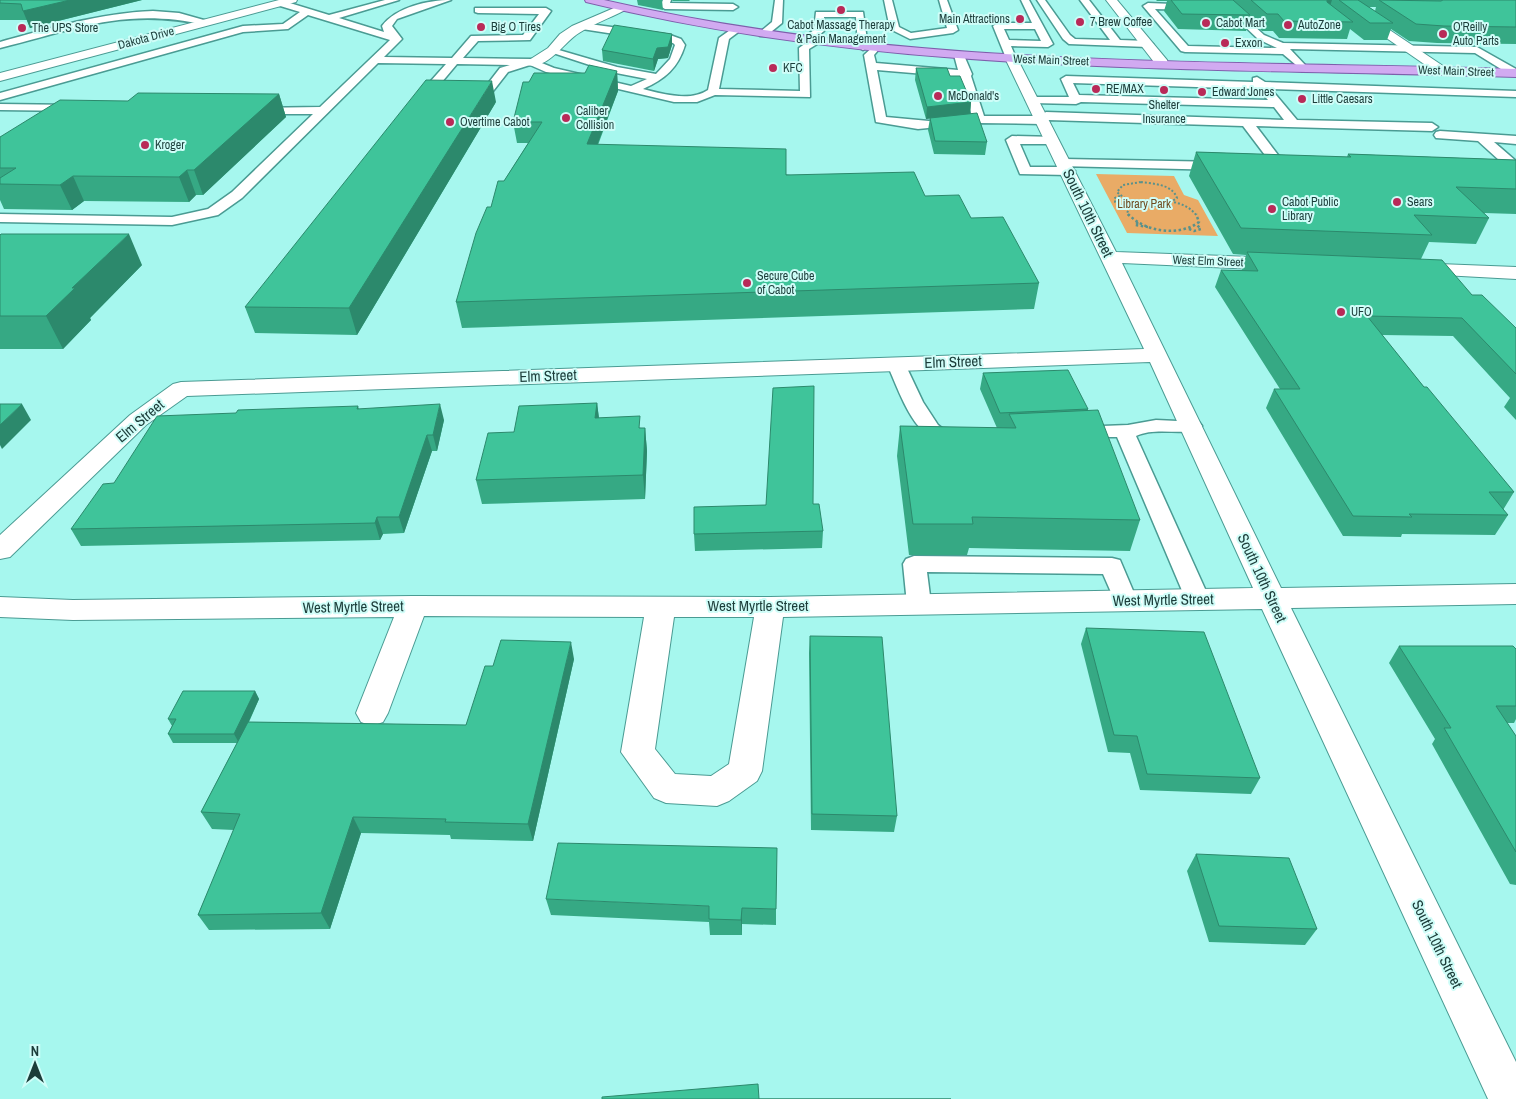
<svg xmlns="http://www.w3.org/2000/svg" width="1516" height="1099" viewBox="0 0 1516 1099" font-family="'Archivo Narrow',sans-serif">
<rect width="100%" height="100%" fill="#a6f7ee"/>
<path fill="#e9ab66" d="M1096,174L1174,176L1184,195L1198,200L1218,236L1127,233Z"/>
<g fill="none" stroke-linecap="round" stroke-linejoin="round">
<defs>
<path id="service" d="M280,0L329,15L385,0H399L339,18L384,32L382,26C396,7 428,0 451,0L397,19L392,26L402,39L384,57L452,58L471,36L523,35L539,14L478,13L475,12V8H546L551,11L530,40L478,41L463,58L532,59L554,68L631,86L647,79L611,72L547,51L552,48L617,67L656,74L670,59L675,45L673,43L582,29L577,26L582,23L670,35L681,39L685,45C678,68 665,79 643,89C663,94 690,102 708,90L719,38L733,28L741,30L729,39L719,89L800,91L799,48L806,43L800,40L814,30L816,12H863L868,47L863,50L858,47L856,17H824V31L814,39L822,41L809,49L810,97L715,95L697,102H674L546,72L530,65L508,72L490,95H427L421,92L446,64L378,63L242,198L218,215L172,225L0,222V214L172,217L208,209L232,192L313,114H253L249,112V108L320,107L390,40L308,15L288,29L243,32L0,100V93L243,26L283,24L300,12L277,5L275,3ZM457,64L510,65L500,68L483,90L436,89Z
M663,0H671L670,3L733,4L738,7L733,10L665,9L660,6Z
M775,0H783L782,23L766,36H760V32L772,22Z
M884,0H892L899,27L911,33L947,28L939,0H947L958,30L953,33L910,39L890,29Z
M1021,0H1029L1053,44L1048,47L1011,46L1016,58L1011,61L1006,58L993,26L998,23H1032ZM1004,29H1035L1041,41L1009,40Z
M1037,0H1045L1070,35L1075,39L1110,40L1080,0H1089L1120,40L1148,41L1153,44L1148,47L1069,44L1063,39Z
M1217,0H1226L1264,35L1283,43L1477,47L1516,69V74H1509L1475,53L1290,49L1307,67L1302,70L1283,54L1185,52L1181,51L1143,6L1148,3L1198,5L1200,7L1195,10L1155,9L1188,46L1277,48L1258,39Z
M153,11L179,13L211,22L206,25C125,7 77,29 0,48V42C51,28 100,13 153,11Z
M875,45L880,48L874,55L876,63L958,70L954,55L959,52L963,53L972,74L971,76L984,116H1040L1046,112L1284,120L1274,107L1081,102L1076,104L1032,103L1026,100L1032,97H1069L1061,79L1066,76L1253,82V78L1257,77L1265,82L1516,91V97L1271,89L1297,120L1432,123L1438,127L1432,131L1256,126L1288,168C1282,174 1266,173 1260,167L1262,164L1271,163L1243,126L1048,120L1042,124L979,123L918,129L876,122L864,55ZM877,70L960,77L972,116L929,121L886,117ZM1073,83L1258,89L1268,100L1079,95Z
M0,104L76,105L82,108L76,111L0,110Z
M1440,131L1516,136V144L1494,142L1516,161V172L1511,171L1478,141L1436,138L1434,135L1436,132Z
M1012,136L1056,137L1058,140L1052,144H1020L1030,167H1068L1075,171L1068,175L1020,174L1006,140Z
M1064,159L1223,162L1230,166L1223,170L1059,166L1058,163L1059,160Z
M896,359L902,360L905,364L923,402L938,425L947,432L964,434L967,438L964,442C918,454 902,397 887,364L890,360Z
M1156,420L1199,422L1202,426L1199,430C1179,435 1155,427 1136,436L1210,600L1206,606L1198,608L1190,606L1186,600L1117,437H1070L1067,433L1070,429L1077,427L1128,425Z
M914,556L1112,558L1120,560L1137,600L1133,606L1125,608L1117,606L1103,574L927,572L931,604L927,610L919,612L911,610L907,604L903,564L906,559Z"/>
<path id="minor" d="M279,0H297L296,2L0,81V73Z
M1106,0H1117L1167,60L1168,63L1167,66H1157Z
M1327,0H1342L1351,4L1449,70L1447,73H1437L1343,8Z
M621,5L627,8L625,10C610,18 593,24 579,33C564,42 548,70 527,65L526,62L548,48L560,34L572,26Z
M1011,54L1017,58L1116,252L1280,258L1287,260L1289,264L1287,268L1280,270L1122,263L1281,588L1516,584V604L1291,608L1516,1062V1099H1488L1262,609L783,617L762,771L757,781L729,801L717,806L666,803L654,798L621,752L644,617L424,616L388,713L383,722L372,726L361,722L356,713L394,617L73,620L0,617V597L73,600L413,596L770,597L1253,588L1150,362L187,396L146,425L10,557L0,559V535L130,415L173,384L181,382L1144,349L1005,58ZM674,617H754L729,764L711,776L675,774L655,749Z
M1413,263L1516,267V279L1406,273L1403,269L1406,265Z"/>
<path id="primary" d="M585,0H604C902,69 1212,60 1516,69V77C1206,67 890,77 586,2Z"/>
</defs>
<use href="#service" stroke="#4a9b93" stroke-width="3"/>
<use href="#minor" stroke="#4a9b93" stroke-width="2"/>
<use href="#primary" stroke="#7e5fab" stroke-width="2"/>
<path stroke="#5a918b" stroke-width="2" stroke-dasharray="2 2" stroke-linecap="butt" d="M1141,182C1154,184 1172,184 1177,198C1159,211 1133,207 1117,192L1123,185Z
M1120,196L1115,198V202L1127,209
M1129,216L1127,213L1131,205C1152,200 1182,196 1197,216"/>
<path stroke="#5a918b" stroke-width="2.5" stroke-dasharray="2.5 2.5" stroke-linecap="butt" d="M1128,214C1145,232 1179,237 1199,222L1196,214
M1138,222L1135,225L1148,227
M1189,229L1194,231L1201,229L1197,225"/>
<use href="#service" fill="#fff" fill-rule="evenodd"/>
<use href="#minor" fill="#fff" fill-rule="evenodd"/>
<use href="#primary" fill="#d1aaf1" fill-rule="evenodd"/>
</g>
<path fill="#36a984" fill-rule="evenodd" d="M0,0H142L30,28L27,20H0Z
M637,0H662L663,10L638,5Z
M672,0H690L689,1H673Z
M1156,0H1516V44L1437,43L1409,41L1391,29L1387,40H1364L1350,29L1347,39L1279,38L1273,31H1262L1249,19L1246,31L1178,29L1164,11L1167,1H1157ZM1369,7H1376L1375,11Z
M672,34V45L668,58L658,59L654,71L603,61L602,50Z
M916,68L950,76L971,102L970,114L987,142L985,155L934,154L928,130L930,118L926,119L915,80Z
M617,71L618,91L598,145L925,196L971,218L1039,283L1034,309L462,328L456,302L491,207L504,181L528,143H517L513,122L529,82L585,73Z
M279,94L286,117L203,195H196L189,202L84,201L72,210L4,209L0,200V137L128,101Z
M496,102L357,335L255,333L245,307Z
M1196,152L1347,157L1348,154L1516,160V214L1484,213L1489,218L1476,244L1429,242L1421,259L1472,295L1516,328V420L1504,407L1510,398L1453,336L1382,335L1424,387L1514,492L1503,510L1508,515L1495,535L1402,534L1401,537L1343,536L1266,408L1274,389H1280L1215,287L1221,270H1242L1246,255L1233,254L1189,176Z
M0,235L142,265L90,318L91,320L63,349H0Z
M983,373L1088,409V411L1140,520L1130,551L969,548L967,555H909L897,456L900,426L997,428L980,389Z
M597,403L599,418L641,428H645L647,451L645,499L482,504L476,480L514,432Z
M358,406L359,409L444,420L437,451H432L404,533L383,534L380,540L81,546L71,529L114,483Z
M813,504L823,531L822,548L695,551L694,534L766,505Z
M1086,628L1260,778L1251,794L1140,790L1130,753L1108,752L1081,644Z
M810,636L897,816L894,832L811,830L809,653Z
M1399,646L1516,649V719L1514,723H1507L1516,736V885L1510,884L1432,744L1435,739L1389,663Z
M574,659L533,841L451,839L450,835L361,833L330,929L209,930L198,915L234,830L212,829L201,812L237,743H173L168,734L172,726L168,719L255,691L259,699L249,722L466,725L493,666Z
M1196,854L1317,929L1305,945L1209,942L1187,871Z
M546,899L776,909V925L742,924V935H710L709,922L551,915Z"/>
<path fill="#2c896c" d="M70,0H142L30,28L23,11Z
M1327,0H1332L1328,12Z
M672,34V45L668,58L658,59L654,71L653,59L657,48Z
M617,71L618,91L589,166L587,144Z
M492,81L496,102L357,335L349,308Z
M279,94L286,117L203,195L194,170Z
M971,102L970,114L926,119L927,107Z
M187,170L196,195L189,202L179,177Z
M73,176L84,201L72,210L60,185Z
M129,234L142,265L90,318L91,320L63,349L46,316L72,288Z
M597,403L600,427L595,418Z
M22,404L31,420L2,449L0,445V425Z
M440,404L444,420L437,451L433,435Z
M645,428L647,451L645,499L643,475Z
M427,435L432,451L404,533L399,517Z
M377,517L383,534L380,540L375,523Z
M571,642L574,659L533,841L528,824Z
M255,691L259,699L239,743L234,734Z
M353,817L361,833L330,929L321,913Z
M742,908V935L741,920Z"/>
<path fill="#3fc49a" stroke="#2c896c" d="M0,0H70L23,11L21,4L0,3Z
M1171,0H1233L1250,15L1182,14Z
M1251,0H1327V2L1353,22L1284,21L1278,14H1267Z
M1339,0H1358L1393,23H1370Z
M1379,0L1441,1L1443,0H1516V27L1444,26L1416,24Z
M614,25L672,34L668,47L657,48L653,59L602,50Z
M589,65L617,71L587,144L786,149V175L914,172L925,196L959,195L971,218L1003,217L1039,283L456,302L476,233L487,207H491L498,181H504L542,122H513L523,82H529L534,73H585Z
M916,68H947L950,76H960L971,102L927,107Z
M426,80L492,81L349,308L245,307Z
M138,93L279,94L194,170H187L179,177L73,176L60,185L0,184V178L16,168H0V137L60,100L128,101Z
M977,113L987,142L935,141L930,118Z
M1196,152L1351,157L1348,154L1516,160V189L1456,187L1489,218L1414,215L1432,235L1241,228Z
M1,234H129L72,288H75L46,316H0V235Z
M1247,252L1442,260L1472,295H1482L1516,328V374L1462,318L1367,316L1424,387H1427L1514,492H1489L1508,515L1409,514L1412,517L1353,516L1274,389H1300L1221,270L1258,271Z
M1068,370L1088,409L1000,413L983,373Z
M814,386L813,504H819L823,531L694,534V507L766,505L773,388Z
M597,403L595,418L640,416L639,428H645L643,475L476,480L488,433L514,432L519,406Z
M0,404H22L0,425Z
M440,404L433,435H427L399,517H377L375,523L71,529L103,484L114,483L157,416L236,413L238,410L358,406L357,409Z
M1098,410L1140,520L972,517L973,524H913L900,426L1016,428L1009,414Z
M1086,628L1204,632L1260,778L1147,774L1137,736L1114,735Z
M810,636L882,637L897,816L812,814Z
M501,640L571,642L528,824L445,822L446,819L353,817L321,913L198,915L240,814L201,812L248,722L466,725L485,666H493Z
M1399,646H1513L1516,649V706H1496L1516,736V852L1444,728H1451Z
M183,691H255L234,734H168L176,719H168Z
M558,843L777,848L776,909L742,908L741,920L709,919V906L546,899Z
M1196,854L1289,858L1317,929L1219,926Z
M758,1084L759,1099H951H602V1097Z"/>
<g fill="#b92a58" stroke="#cffdf8" stroke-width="2">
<circle cx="841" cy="10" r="5"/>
<circle cx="1020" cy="19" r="5"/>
<circle cx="1080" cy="22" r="5"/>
<circle cx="1206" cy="23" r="5"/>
<circle cx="1288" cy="25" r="5"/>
<circle cx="481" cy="27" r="5"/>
<circle cx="22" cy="28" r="5"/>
<circle cx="1443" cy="34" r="5"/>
<circle cx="1225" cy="43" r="5"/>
<circle cx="773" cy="68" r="5"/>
<circle cx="1096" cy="89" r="5"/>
<circle cx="1164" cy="90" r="5"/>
<circle cx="1202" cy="92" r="5"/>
<circle cx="938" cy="96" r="5"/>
<circle cx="1302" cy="99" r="5"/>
<circle cx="566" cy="118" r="5"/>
<circle cx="450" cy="122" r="5"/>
<circle cx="145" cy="145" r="5"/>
<circle cx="1397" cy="202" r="5"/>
<circle cx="1272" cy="209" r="5"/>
<circle cx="747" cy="283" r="5"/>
<circle cx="1341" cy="312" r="5"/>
</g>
<g text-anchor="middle" stroke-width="4" stroke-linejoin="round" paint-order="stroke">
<g font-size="12" fill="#1c3d3a" stroke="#cffdf8" text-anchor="start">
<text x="1010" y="23" text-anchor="end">Main Attractions</text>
<text x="1090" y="26">7 Brew Coffee</text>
<text x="1216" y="27">Cabot Mart</text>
<text x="841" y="29" text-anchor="middle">Cabot Massage Therapy<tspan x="841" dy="14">&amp; Pain Management</tspan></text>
<text x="1298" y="29">AutoZone</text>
<text x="491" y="31">Big O Tires</text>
<text x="1453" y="31">O'Reilly<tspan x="1453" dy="14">Auto Parts</tspan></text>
<text x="32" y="32">The UPS Store</text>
<text x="1235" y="47">Exxon</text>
<text x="783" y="72">KFC</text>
<text x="1106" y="93">RE/MAX</text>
<text x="1212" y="96">Edward Jones</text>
<text x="948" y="100">McDonald's</text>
<text x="1312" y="103">Little Caesars</text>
<text x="1164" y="109" text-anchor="middle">Shelter<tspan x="1164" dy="14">Insurance</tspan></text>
<text x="576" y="115">Caliber<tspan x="576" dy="14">Collision</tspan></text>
<text x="460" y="126">Overtime Cabot</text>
<text x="155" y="149">Kroger</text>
<text x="1282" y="206">Cabot Public<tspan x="1282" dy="14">Library</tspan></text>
<text x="1407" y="206">Sears</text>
<text x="757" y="280">Secure Cube<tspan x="757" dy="14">of Cabot</tspan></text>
<text x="1351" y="316">UFO</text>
</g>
<g font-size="12" fill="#1c3d3a" stroke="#cffdf8">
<text transform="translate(146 38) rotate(-15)" y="4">Dakota Drive</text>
<text transform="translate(1051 60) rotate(2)" y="4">West Main Street</text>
<text transform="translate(1456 71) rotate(2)" y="4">West Main Street</text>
<text transform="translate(1208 261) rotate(2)" y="4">West Elm Street</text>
</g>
<g font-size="12" fill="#6e491e" stroke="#cffdf8">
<text x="1144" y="208">Library Park</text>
</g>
<g font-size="15" fill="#1c3d3a" stroke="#cffdf8">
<text transform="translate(1088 213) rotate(64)" y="5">South 10th Street</text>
<text transform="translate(953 362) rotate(-2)" y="5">Elm Street</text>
<text transform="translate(548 376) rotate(-2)" y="5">Elm Street</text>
<text transform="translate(140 421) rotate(-40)" y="5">Elm Street</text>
<text transform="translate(1262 578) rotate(65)" y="5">South 10th Street</text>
<text transform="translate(1163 600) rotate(-1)" y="5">West Myrtle Street</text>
<text x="758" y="611">West Myrtle Street</text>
<text transform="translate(353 607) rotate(-1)" y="5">West Myrtle Street</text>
<text transform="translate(1437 944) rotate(64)" y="5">South 10th Street</text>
</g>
</g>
<g transform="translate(35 1064)" stroke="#cffdf8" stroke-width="4" paint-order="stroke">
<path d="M0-4L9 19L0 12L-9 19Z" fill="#1c3d3a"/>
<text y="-8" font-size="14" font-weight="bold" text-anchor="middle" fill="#1c3d3a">N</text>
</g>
</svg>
